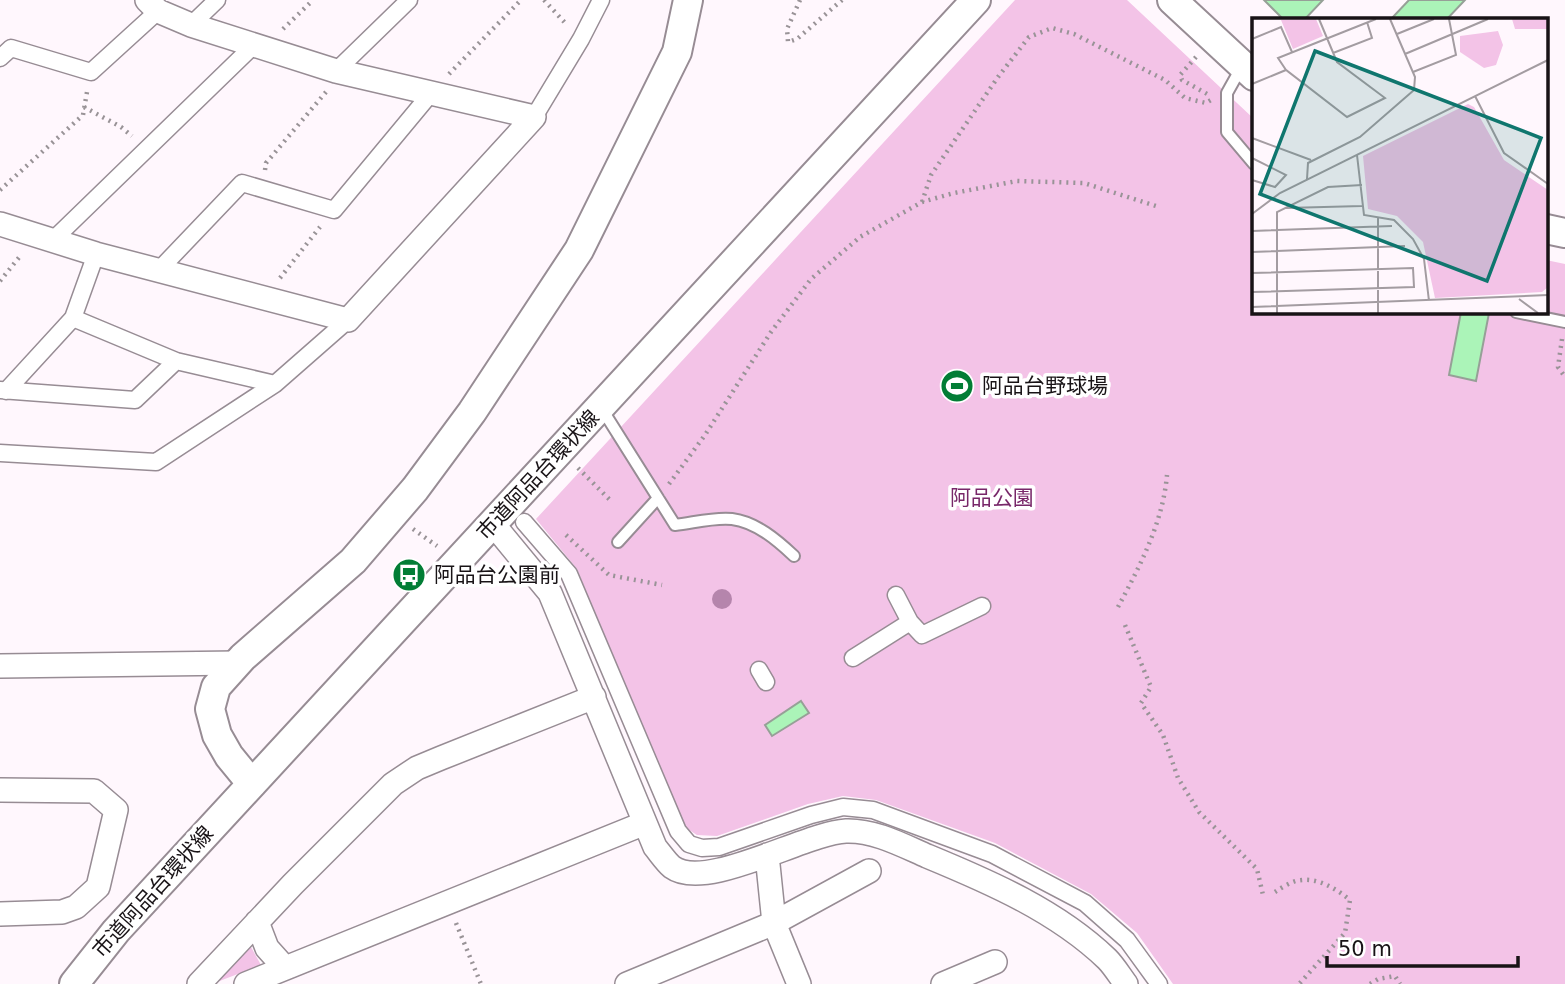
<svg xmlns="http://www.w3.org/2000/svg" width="1565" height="984" viewBox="0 0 1565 984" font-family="'DejaVu Sans','Noto Sans JP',sans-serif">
<rect width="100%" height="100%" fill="#fff7fd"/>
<path fill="#f3c3e7" d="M1015,0H1127L1253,118L1254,312H1546V260L1565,264V984H1173L1137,933L1091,894L995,843L876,800L843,796L808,804L717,836L697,835L683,826L577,569L536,519Z
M251,947L261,965L217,982Z"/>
<path fill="#abf4b8" stroke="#96a097" stroke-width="2" d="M1264,0H1323L1305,19H1283Z
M1409,0H1465L1447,19H1391Z
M1461,312L1489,313L1476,381L1449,375Z
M801,701L809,713L772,736L765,725Z"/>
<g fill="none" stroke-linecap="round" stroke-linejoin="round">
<defs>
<path id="service" d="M1241,68L1227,93V132L1254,164
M1516,312L1565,322
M602,409L675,525C693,523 714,517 732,519C756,522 777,540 794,556
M618,542L658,498"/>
<path id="pedestrian" d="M191,25L217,0
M0,58L11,48L91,72L158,11
M336,71L409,0
M534,117L581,39L601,0
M52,241L253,46
M159,270L242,183L334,210L432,92
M73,318L176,361
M0,390L135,400L176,361L275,384
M6,391L73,318L96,254
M0,453L156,462L275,384L348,320
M524,522L569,574L678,831L689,844L702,848L719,847L811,815L843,807L873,810L992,854L1085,903L1127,940L1159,984
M896,595L910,622L922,635L982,606
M853,658L910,622
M759,670L766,682"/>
<path id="minor" d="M0,224L96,254L348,320L534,117L336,71L191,25L158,11L147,0
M493,524L550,593L655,847C660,853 666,862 672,867C706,892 805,833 846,831C874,830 902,845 927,856C990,882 1057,911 1107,959C1114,966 1120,976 1126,984
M0,666L238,663
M0,790L94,791L116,810L98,887L76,907L62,912L0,914
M767,855L774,923L799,984
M257,922L267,948L285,968
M199,984L293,884L393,784L417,768L441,758L594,697
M246,984L645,823
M627,984L774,923L869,871
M943,984L995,962"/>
<path id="tertiary" d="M1172,0L1254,76
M1546,229L1565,233
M252,784L229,756L217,735L210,709L216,687L243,657L353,561L415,489L472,412L579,250L677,52L688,0
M74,984L116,931L976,0"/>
</defs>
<use href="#service" stroke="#978c94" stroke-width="14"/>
<use href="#pedestrian" stroke="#978c94" stroke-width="19"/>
<use href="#minor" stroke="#978c94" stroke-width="26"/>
<use href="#tertiary" stroke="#978c94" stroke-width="32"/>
<path stroke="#999397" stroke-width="4.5" stroke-dasharray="2 5" stroke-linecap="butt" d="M544,0L567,25
M800,0L787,29L788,42L797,39L842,0
M283,29L313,0
M1196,57L1180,75L1182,80L1209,95
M449,74L521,0
M84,107L121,127L132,136
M265,170L266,163L326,92
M0,190L83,115L87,92
M922,202L931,175L998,77L1029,37L1052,28L1074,34L1165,80L1185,98L1206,103L1211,100
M280,278L320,227
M0,281L21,255
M1562,339L1558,367L1565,377
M578,468L610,500
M669,484L705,435L771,332L811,279L860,237L922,202L954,193L1017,181L1084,183L1156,206
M413,529L437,546
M566,535L609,575L662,585
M1118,607C1140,566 1163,522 1167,475
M1125,625L1151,687L1141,703L1163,735L1178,778L1199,812L1257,869L1263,895
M1275,892C1281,888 1289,883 1296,881C1316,876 1335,888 1350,900L1345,933L1299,984
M456,923L481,984
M1370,984L1378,979L1395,976L1400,984"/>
<use href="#service" stroke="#fff" stroke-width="10"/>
<use href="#pedestrian" stroke="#fff" stroke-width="16"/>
<use href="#minor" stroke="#fff" stroke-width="23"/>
<use href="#tertiary" stroke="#fff" stroke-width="28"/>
</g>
<circle fill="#b585ac" cx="722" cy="599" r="10"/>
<defs>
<symbol id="stadium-disc" viewBox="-11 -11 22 22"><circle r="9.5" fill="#027d35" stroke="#fff"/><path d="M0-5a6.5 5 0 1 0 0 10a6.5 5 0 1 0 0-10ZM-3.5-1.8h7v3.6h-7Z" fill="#fff"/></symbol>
<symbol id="bus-disc" viewBox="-11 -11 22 22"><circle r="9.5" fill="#027d35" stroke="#fff"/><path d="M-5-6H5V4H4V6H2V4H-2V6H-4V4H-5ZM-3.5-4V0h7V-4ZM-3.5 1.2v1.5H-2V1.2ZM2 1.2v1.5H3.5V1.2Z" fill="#fff"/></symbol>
</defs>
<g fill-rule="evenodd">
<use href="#stadium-disc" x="938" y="367" width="38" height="38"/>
<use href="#bus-disc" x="390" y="556" width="38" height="38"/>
</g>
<g text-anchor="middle" stroke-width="7" stroke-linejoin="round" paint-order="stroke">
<g font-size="21" fill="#181316" stroke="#fff" text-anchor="start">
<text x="982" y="393">阿品台野球場</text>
<text x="434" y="582">阿品台公園前</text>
</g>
<g font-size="21" fill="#181316" stroke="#fff">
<text transform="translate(538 475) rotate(-47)" y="7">市道阿品台環状線</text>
<text transform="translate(153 892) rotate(-48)" y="7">市道阿品台環状線</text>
</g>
<g font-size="21" fill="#782769" stroke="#fff">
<text x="992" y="505">阿品公園</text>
</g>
</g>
<g transform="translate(1252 18)">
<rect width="296" height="296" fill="#fff7fd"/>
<path d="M64,1L71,18L41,31L29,2ZM260,1H296V11H263ZM246,13L251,27L244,47L232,50L208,34V18ZM216,86L222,89L252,142L296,172V269L290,274L183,280L171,224L145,198L116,191L111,138Z" fill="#f3c3e7"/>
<path fill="none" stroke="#a39ca1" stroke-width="2" d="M145,16L182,1M0,21L29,9L40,34M81,35L120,20L115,4M153,36L236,1M34,52L26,40L124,1M161,54L204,37L197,1M0,66L34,52L95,99L133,80L85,44L67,1M223,78L252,135L296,166M0,120L59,142M105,137L112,197L142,202L161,221L172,241L177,283M0,140L34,157L23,169L0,162M55,161L56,145L108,119L162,72L163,59L138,1M34,190L110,188M0,196L28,175L296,42M0,213L140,208M0,234L153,228M0,255L161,250L162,269L0,274M267,281L286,295M0,289L296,277M25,295V194L76,169L110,167M126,295V200"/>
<path fill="#0f766e" fill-opacity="0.15" stroke="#0f766e" stroke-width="3.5" d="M63,33L289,120L235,263L8,176Z"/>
<rect width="296" height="296" fill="none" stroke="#181316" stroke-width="3.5"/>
</g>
<path d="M1327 956v10h191v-10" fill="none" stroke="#181316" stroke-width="3.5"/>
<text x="1338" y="956" font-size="21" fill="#181316" stroke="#ffffff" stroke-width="5" paint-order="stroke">50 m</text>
</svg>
